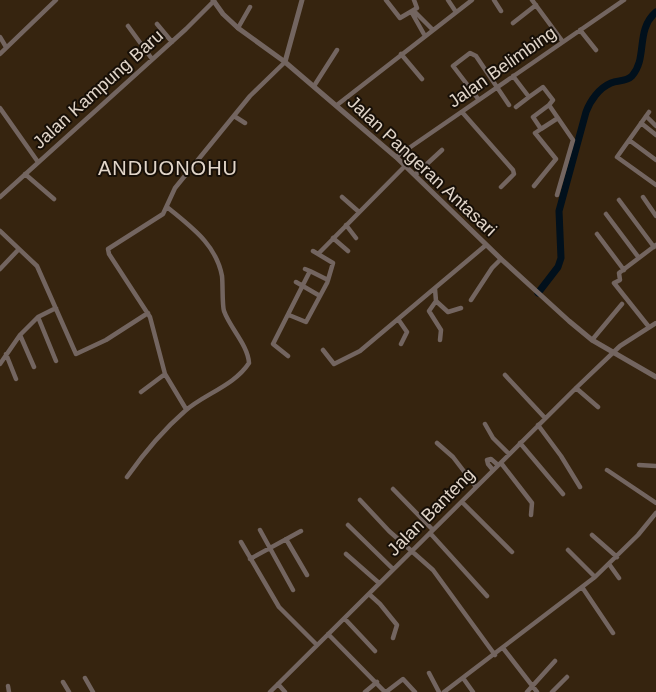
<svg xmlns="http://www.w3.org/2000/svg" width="656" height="692" viewBox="0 0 656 692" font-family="Helvetica,sans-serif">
<rect width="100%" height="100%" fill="#36240f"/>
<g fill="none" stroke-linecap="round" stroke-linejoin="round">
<path stroke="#01101c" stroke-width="7" d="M538,293L558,267L561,258L559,211L586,112C590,101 599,88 611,83C618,80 626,82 632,76C648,58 635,30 656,12"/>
<path stroke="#736560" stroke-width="4.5" d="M386,0L400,18L417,8L414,0
M448,0L456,12
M494,0L501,11
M532,0L563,42
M414,11L433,30
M412,13L425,36
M513,23L536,5
M157,24L172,42
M128,26L152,59
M238,28L250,7
M580,30L596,50
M0,37L6,47
M0,54L56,0
M401,54L422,79
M513,76L529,97L543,87L553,100L549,105L573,140L557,195
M314,86L337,50
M479,100L453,66L470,53L476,56L509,105
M337,105L472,0
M516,107L529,97
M0,108L38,162
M462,112L513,170L514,174L501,187
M649,112L617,157L656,185
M234,116L245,123
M646,116L656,126
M641,123L656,135
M541,129L558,118
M629,140L656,160
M396,157L624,0
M25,174L54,199
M415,175L442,150
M534,186L556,159L535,133L541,129L533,117L549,105
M0,197L186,29L214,1
M342,197L359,212
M643,197L656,216
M619,200L654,247
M606,214L639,258
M346,225L356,238
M0,231L37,266L76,354L106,340L148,313
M597,234L624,270
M333,238L348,251
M313,251L333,263L328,280
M319,253L405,166
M0,269L19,249
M296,282L320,296
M435,289L436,301L429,311L441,330L440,340
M471,300L492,268L501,259
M436,301L448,312L461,308
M289,315L306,322L327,283L328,280L310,271
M38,317L56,361
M398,319L407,332L401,344
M649,327L614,283L620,280L619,273L656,245
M20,335L34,367
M592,340L622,304
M323,350L334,364L360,351L486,245
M6,354L16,379
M288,356L273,344L310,271L305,269
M0,364L20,335L38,317L56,308
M505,375L545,418
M576,388L598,407
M141,392L165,374
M186,409L165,374L150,317L109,254L108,249L163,214L175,188L250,96L285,62
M485,424L493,438L509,454
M538,425L561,456L580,487
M437,443L453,457L476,487
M520,443L563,494
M501,463L532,503L531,515
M639,465L656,466
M493,470L488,464L487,460L491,459L498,465
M607,470L656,503
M127,477C144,453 162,431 185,411C204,394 234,386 249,363C248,345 230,328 224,311C222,304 223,286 222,276C216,244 191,227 167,207
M393,489L433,530
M360,500L389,531L433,570L495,655
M462,502L512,552
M348,525L393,569
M260,530L293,590
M430,533L487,596
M592,535L617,557
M286,539L307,575
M241,542L279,607L317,645
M568,550L595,577
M346,554L379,583
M250,559L301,531
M609,564L619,578
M582,587L613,633
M369,594L380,604L397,625L393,638
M345,619L375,651
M328,634L385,692
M503,648L537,692
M429,673L439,692
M85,678L93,692
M463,678L473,692
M63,682L69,692
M278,684L285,692
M8,686L9,692
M270,692L576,388L620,346L656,323
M365,692L377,682
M386,692L403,679L415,692
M444,692L595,577L638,535L656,513
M527,692L555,661
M552,692L567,677"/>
<path stroke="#736560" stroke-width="5" d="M213,0L223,14L238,28L285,62L396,157L501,259L569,321L592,340L656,377
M285,62L302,0"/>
</g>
<g text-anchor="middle" stroke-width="4" stroke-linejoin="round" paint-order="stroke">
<g font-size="18" fill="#e1d5c9" stroke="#170f07">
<text transform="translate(502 67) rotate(-35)" y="6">Jalan Belimbing</text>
<text transform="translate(98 89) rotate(-42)" y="6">Jalan Kampung Baru</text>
<text transform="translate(422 166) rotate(43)" y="6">Jalan Pangeran Antasari</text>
<text transform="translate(431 512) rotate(-45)" y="6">Jalan Banteng</text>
</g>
<g font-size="20" letter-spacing="1" fill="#e1d5c9" stroke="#170f07">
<text x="168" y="175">ANDUONOHU</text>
</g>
</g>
</svg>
